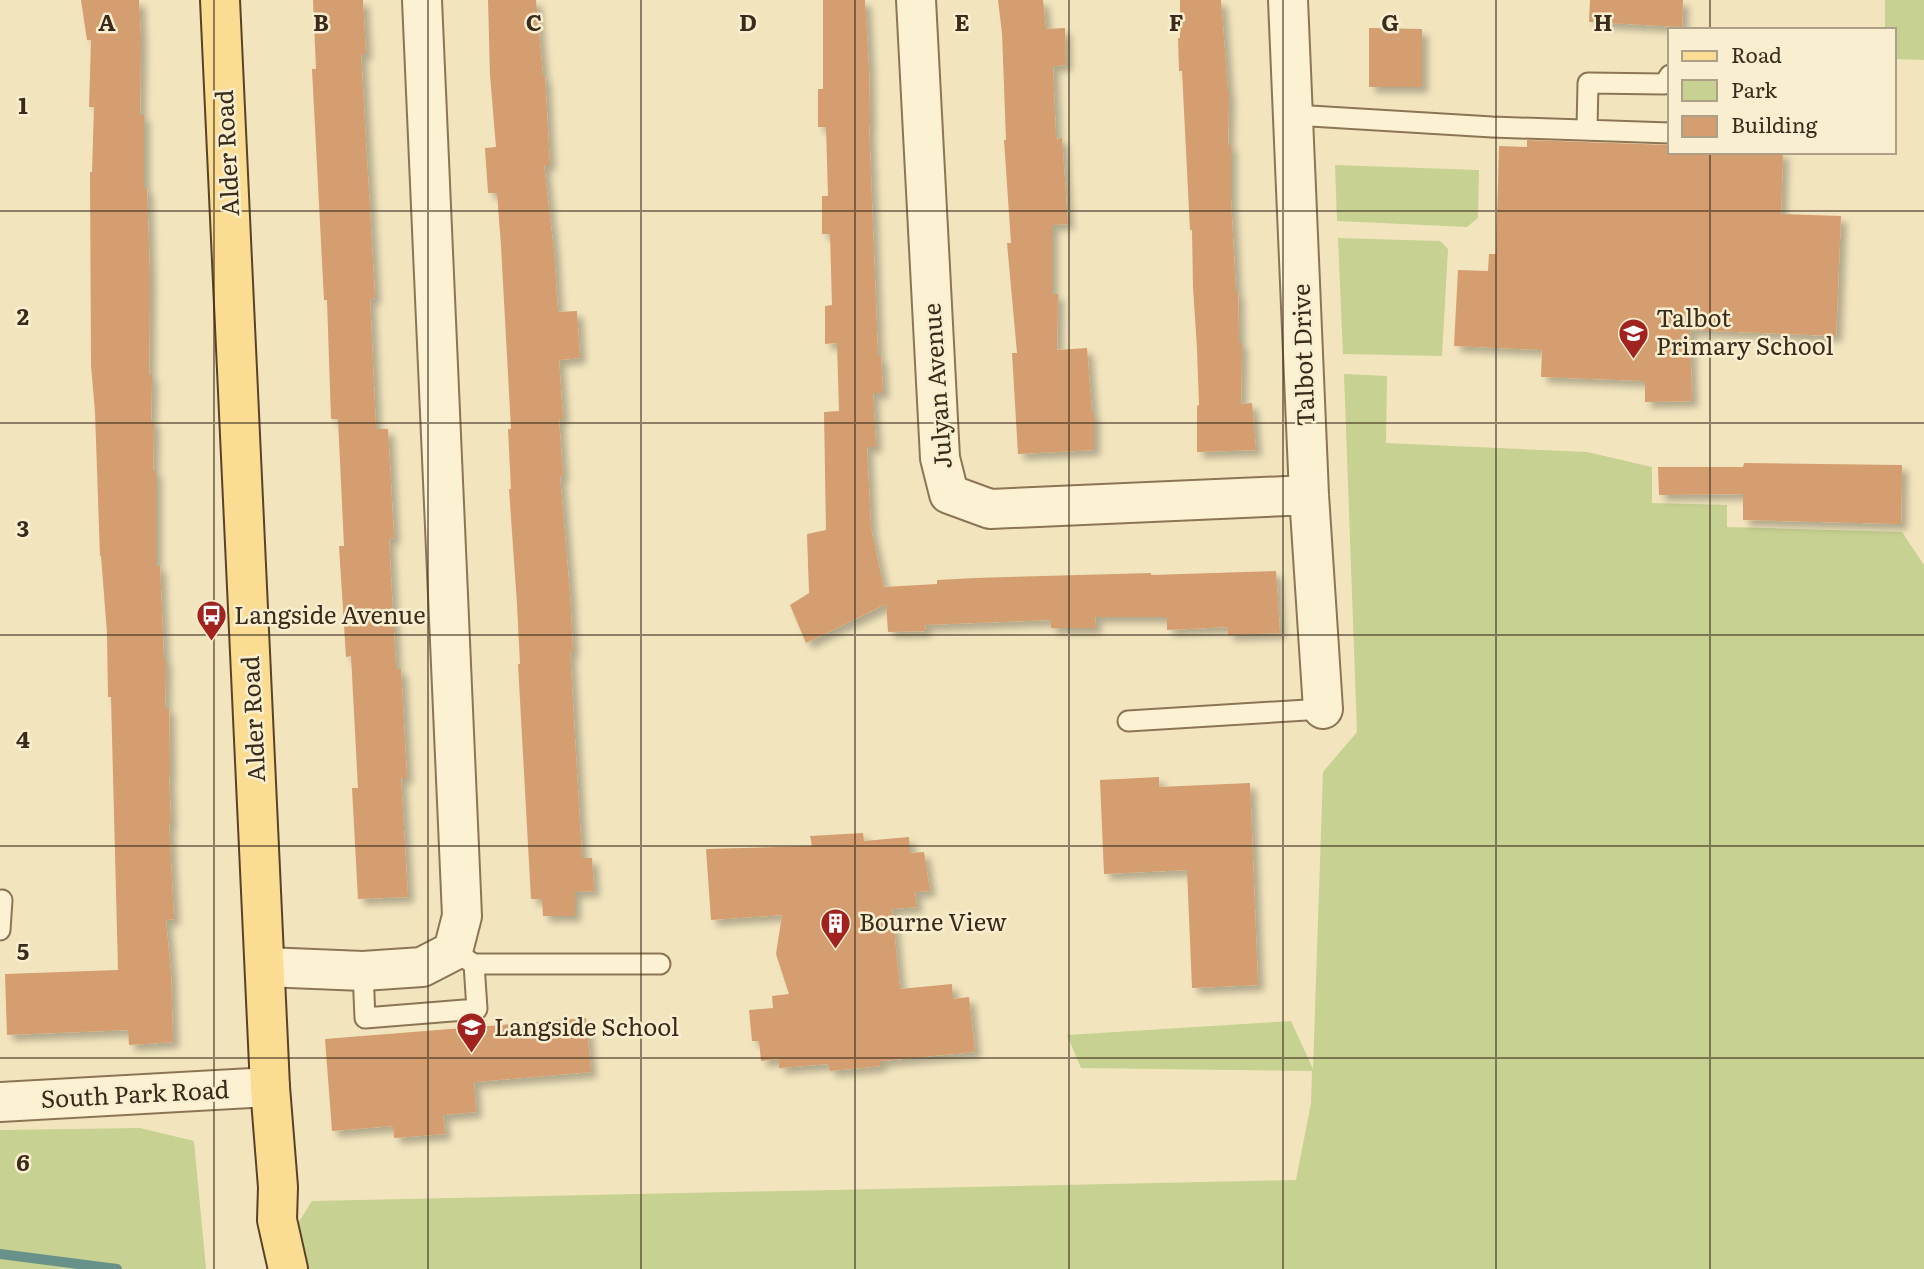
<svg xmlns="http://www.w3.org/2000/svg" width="1924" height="1269" viewBox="0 0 1924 1269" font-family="Literata,serif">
<defs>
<filter id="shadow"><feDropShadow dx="6" dy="6" stdDeviation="3.5" flood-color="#0004"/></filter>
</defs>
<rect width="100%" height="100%" fill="#f2e5be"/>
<path fill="#c7d191" d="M1885,0H1924V60L1894,59V30H1885Z
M1335,165L1479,170L1478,218L1467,227L1337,221Z
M1338,238L1440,241L1448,249L1442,356L1343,354Z
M1344,374L1387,376L1386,443L1587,452L1652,467V503L1727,505V527L1902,532L1924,565V1269H269L312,1201L1296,1180L1311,1103L1312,1071L1081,1068L1067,1035L1291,1021L1313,1069L1323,772L1357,732Z
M140,1128L194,1141L206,1269H0V1130Z"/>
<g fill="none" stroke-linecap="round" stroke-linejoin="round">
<path stroke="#689289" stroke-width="10" d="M0,1254L117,1269"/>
</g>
<path fill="#d49e70" filter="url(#shadow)" d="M81,0H139L141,40L140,115H144V188H147L150,279L149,375H152L151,422H154L153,471H156V566H160L164,660H166L165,708H169L170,776H169L171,824H169L174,919L166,920L171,974L173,1042L129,1045L128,1030L7,1035L5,974L118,970L111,697H108L107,633L101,556H100L95,412L91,365L90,172H92L94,107H89L91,40H87Z
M313,0H363L366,54H361L375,298L370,299L376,429H388L394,538L389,539L396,669H401L407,778H401L408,897L358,899L352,788H358L351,656L346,657L339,546H344L338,419H331L327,300H324L312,69H316Z
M488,0H536L543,76H545L550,165H544L554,252L558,312L577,311L580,358L559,360L563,419H559L563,476L560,477L570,594L573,652H570L582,858H592L594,891L575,892V916H543L542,899H531L518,664H520L517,604L509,489H511L508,429H511L501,246L497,193H488L485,148L496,147L490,75Z
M823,0H865L869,69L870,125H869L878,356H881L883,393H873L876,447H867L871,529L885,593L884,587L937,584V580L975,578L1151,573V575L1276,571L1280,633L1228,635L1227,627L1167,630V617H1095L1096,628H1051L1050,620L925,625L926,631L888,632L886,604L806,643L790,605L809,593L807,534L826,530L824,412L839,411L837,343L825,344V306L832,305L830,234H822V196H828L826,127H818V89H823Z
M998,0H1043L1046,29L1065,28L1066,65L1053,66L1056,139L1062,138L1068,224L1052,225V294H1058L1057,350L1087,348L1092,413H1094V450L1018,454L1012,353H1017L1007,243H1011L1004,140H1006L1002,33Z
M1180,0H1221L1228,92H1229L1228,145H1231V200L1236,292H1238L1239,343H1242L1241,404L1252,403L1256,450L1197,452V406L1199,405L1197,349L1193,287L1192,230H1190L1182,71H1179L1178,38H1180Z
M1590,0H1683L1682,27L1589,22Z
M1369,28L1422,29V87H1369Z
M1527,140L1670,145V152H1783L1781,214L1841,216L1836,336L1690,330L1692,401L1645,402V381L1541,377L1542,350L1454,346L1458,270L1488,271L1489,254H1496L1499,146L1527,147Z
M1744,463L1902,465L1901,524L1743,520V494L1659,495L1658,467H1743Z
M1159,777V787L1250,783L1258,985L1192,988L1187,870L1104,874L1100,780Z
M863,833L864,841L909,837L910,853L924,852L930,891L915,892L917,907L892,909L900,989L952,984L953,999L969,997L975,1052L881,1061V1066L830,1071L828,1064L779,1068L778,1059L761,1061L759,1041H752L749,1010L773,1008L772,996L789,994L776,954L782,915L711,920L706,849L812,846L810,836Z
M586,1018L591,1072L474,1082L476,1112L443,1115L445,1134L394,1138L393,1126L332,1131L325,1039Z"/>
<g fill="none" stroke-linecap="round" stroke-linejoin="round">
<defs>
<path id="service" d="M1294,115L1492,127L1670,133
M1587,129L1588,83L1664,84L1670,75
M1128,721L1323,709
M0,930L2,900
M453,951L474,964H660
M363,971L365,1018L477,1009L474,964"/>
<path id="minor" d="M916,0L940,458L949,494L990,509L1309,495
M1288,0L1309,495L1323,709
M265,967L363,971L422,967L453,951L462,916L422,0
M0,1102L270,1087"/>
<path id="primary" d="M220,0L270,1087L278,1187L277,1220L288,1269"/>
</defs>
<use href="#service" stroke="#8c7555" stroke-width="23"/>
<use href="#minor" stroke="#8c7555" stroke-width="42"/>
<use href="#primary" stroke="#5a422a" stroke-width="42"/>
<use href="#service" stroke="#fcf1d2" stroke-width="19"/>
<use href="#minor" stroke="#fcf1d2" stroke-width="38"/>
<use href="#primary" stroke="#fadd92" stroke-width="38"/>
</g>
<path fill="none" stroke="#3a2b1b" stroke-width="2" stroke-opacity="0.55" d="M214,0V1269M428,0V1269M641,0V1269M855,0V1269M1069,0V1269M1283,0V1269M1496,0V1269M1710,0V30M1710,152V1269M0,211H1924M0,423H1924M0,635H1924M0,846H1924M0,1058H1924"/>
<defs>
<symbol id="school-pin" viewBox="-11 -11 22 30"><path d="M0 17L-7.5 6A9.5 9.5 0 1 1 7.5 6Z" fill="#a1231f" stroke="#f9eecf"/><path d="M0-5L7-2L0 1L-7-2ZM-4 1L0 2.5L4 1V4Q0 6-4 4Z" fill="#fff"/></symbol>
<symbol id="bus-pin" viewBox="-11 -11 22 30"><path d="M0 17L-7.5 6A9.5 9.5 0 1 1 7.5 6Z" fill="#a1231f" stroke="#f9eecf"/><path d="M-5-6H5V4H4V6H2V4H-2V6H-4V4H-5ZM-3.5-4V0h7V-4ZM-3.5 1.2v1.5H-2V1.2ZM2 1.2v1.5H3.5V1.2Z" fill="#fff"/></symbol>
<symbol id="building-pin" viewBox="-11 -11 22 30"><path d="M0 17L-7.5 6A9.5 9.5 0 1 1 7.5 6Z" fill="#a1231f" stroke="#f9eecf"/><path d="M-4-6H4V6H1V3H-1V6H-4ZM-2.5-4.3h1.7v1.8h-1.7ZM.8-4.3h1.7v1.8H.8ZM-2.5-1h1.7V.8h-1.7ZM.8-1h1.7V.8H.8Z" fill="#fff"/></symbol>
</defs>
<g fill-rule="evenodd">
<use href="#school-pin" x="1616" y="316" width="35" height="47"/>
<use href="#bus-pin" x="194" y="598" width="35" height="47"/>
<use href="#building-pin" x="818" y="906" width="35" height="47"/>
<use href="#school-pin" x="454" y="1010" width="35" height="47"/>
</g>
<g text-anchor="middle" stroke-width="5" stroke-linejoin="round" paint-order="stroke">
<g font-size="24" fill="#3a2b1b" stroke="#f9eecf">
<text transform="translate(228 153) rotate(-93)" y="8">Alder Road</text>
<text transform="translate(1304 355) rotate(-92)" y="8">Talbot Drive</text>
<text transform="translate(938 386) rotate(-94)" y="8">Julyan Avenue</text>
<text transform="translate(254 719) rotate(-93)" y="8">Alder Road</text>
<text transform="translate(135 1095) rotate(-3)" y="8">South Park Road</text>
</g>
<g font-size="24" fill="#3a2b1b" stroke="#f9eecf" text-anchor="start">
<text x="1656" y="327">Talbot<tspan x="1656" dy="28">Primary School</tspan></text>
<text x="234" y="624">Langside Avenue</text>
<text x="859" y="931">Bourne View</text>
<text x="494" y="1036">Langside School</text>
</g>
</g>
<g font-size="23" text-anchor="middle" font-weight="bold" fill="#3a2b1b" stroke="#f9eecf" stroke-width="5" stroke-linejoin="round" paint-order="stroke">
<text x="107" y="31">A</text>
<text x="321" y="31">B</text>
<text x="534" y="31">C</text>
<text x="748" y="31">D</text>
<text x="962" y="31">E</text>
<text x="1176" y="31">F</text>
<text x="1390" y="31">G</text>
<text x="1603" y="31">H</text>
<text x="23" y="114">1</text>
<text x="23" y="325">2</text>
<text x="23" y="537">3</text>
<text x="23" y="748">4</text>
<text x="23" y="960">5</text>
<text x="23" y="1171">6</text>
</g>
<rect x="1668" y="28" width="228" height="126" fill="#f9eecf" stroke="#ada087" stroke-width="2"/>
<rect x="1682" y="51" width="35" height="10" fill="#fadd92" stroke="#ada087" stroke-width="2"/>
<text x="1731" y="63" font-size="21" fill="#3a2b1b">Road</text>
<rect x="1682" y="80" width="35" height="21" fill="#c7d191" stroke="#ada087" stroke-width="2"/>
<text x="1731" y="98" font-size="21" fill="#3a2b1b">Park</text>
<rect x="1682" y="116" width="35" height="21" fill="#d49e70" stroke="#ada087" stroke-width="2"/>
<text x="1731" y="133" font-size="21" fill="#3a2b1b">Building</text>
</svg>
